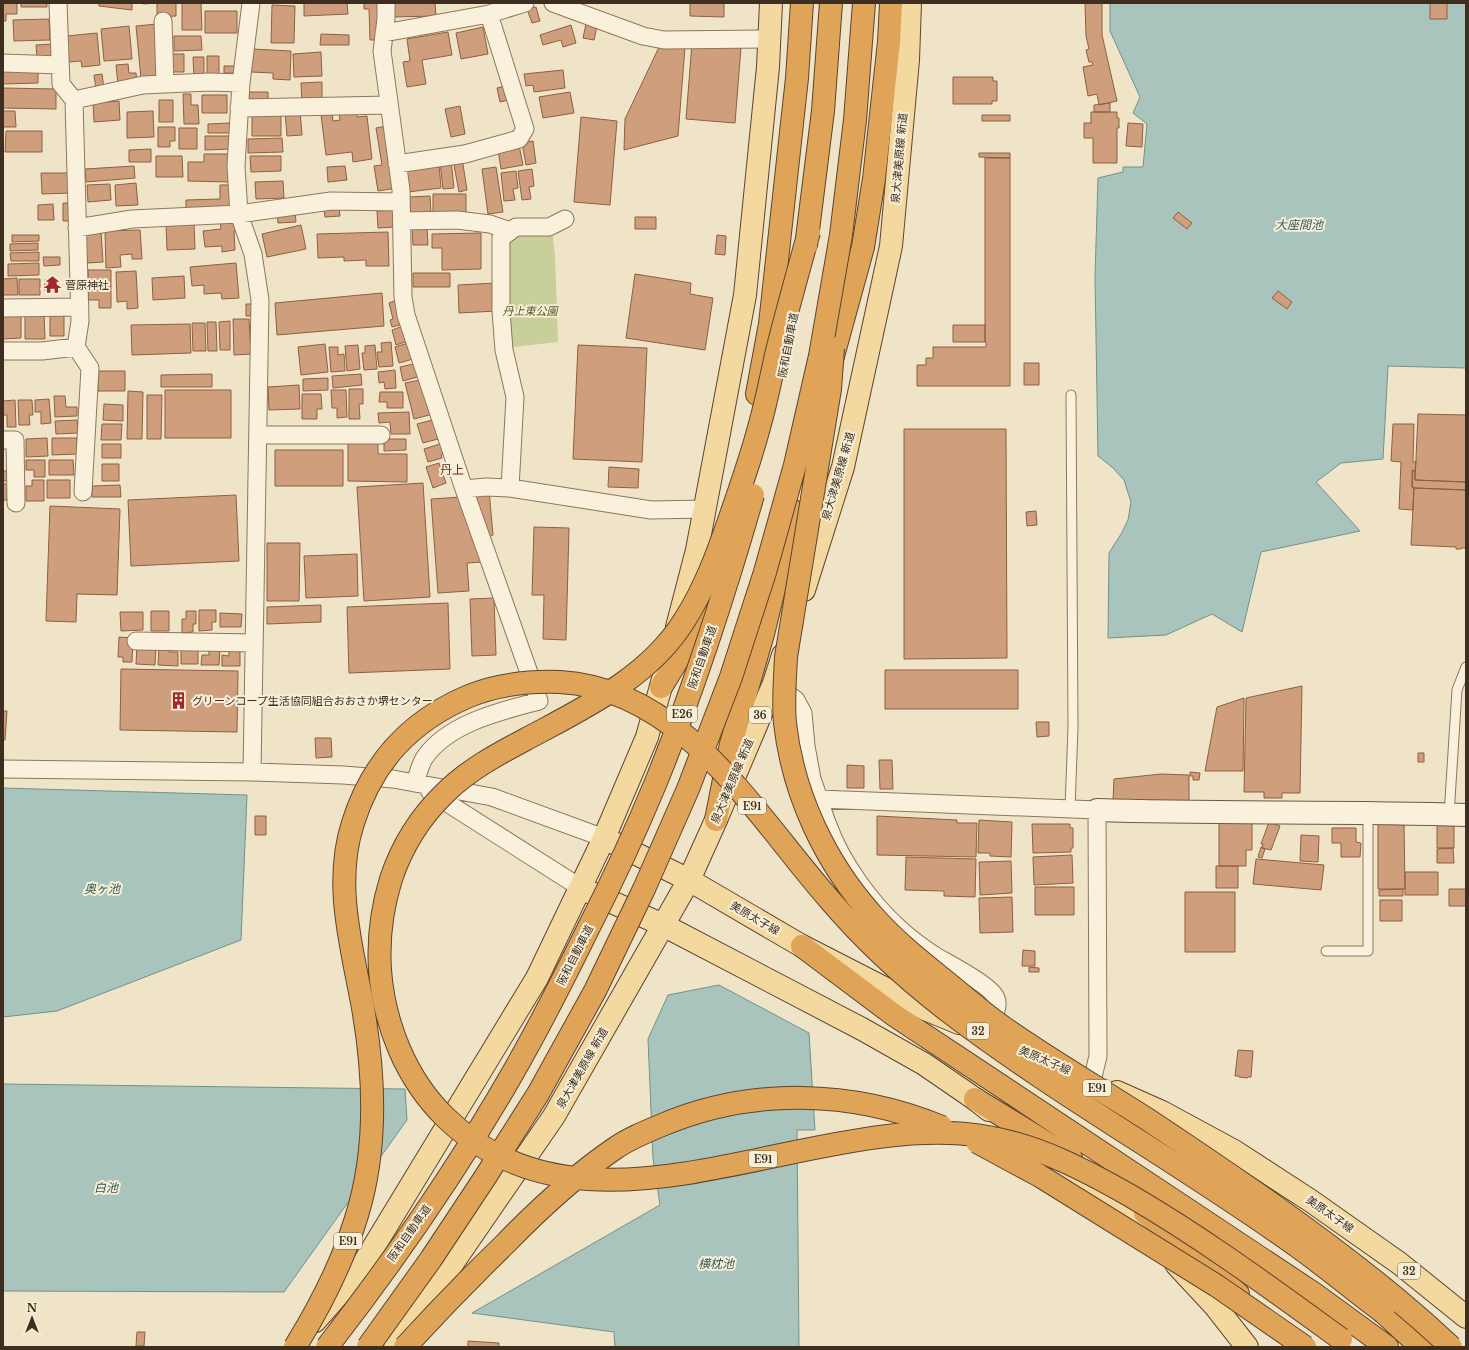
<svg xmlns="http://www.w3.org/2000/svg" width="1469" height="1350" viewBox="0 0 1469 1350" font-family="'Libre Baskerville','Noto Sans JP',serif">
<rect width="100%" height="100%" fill="#f0e4c8"/>
<path fill="#c9cf9b" d="M552,229L555,255L558,342L506,348L503,310L510,231Z"/>
<path fill="#a9c4bc" stroke="#6f938a" d="M1110,3H1466V368L1388,366L1383,459L1341,463L1316,482L1360,531L1261,552L1242,632L1212,614L1166,635L1108,638L1109,553L1121,534L1128,520L1131,502L1124,480L1113,468L1098,456L1095,277L1098,178L1123,172V167H1143L1147,124L1133,113L1140,97L1110,31Z
M3,788L247,795L241,940L57,1011L3,1017Z
M719,985L809,1033L815,1130H797L799,1347H615L614,1332L472,1313L660,1205L653,1158L648,1039L668,995Z
M3,1084L405,1089L407,1120L284,1292L3,1291Z"/>
<path fill="#cf9f7d" stroke="#8d5f41" d="M3,3H17V14H6V21H3Z
M21,3H47V7H21Z
M99,3H132V10L99,6Z
M143,3H176V16L157,17V3L143,4Z
M182,3H201L202,30H182Z
M304,3H347L348,14L304,16Z
M364,3H378L379,40H370L369,9H364Z
M392,3H435L436,16L392,17Z
M690,3H724V17L690,16Z
M1085,3H1102V35L1117,101L1099,105L1097,94L1088,96L1083,67L1093,65L1092,62H1089L1086,50L1089,49L1086,36Z
M1430,3H1447V19H1430Z
M272,5L295,6L294,43H271Z
M536,7L540,21L532,23L527,9Z
M205,11H237V33H205Z
M49,19L50,40L14,41L13,20Z
M157,24L162,78L141,79L136,26Z
M586,24L597,26L594,40L583,38Z
M571,25L576,43L563,47L561,40L543,45L540,35Z
M129,26L132,59L104,61L101,29Z
M483,27L488,54L461,59L456,33Z
M448,32L452,55L422,60L426,84L407,87L403,62L410,61L407,39Z
M97,33L100,65L82,67L81,61L69,62L67,36Z
M321,34L349,35V45H320Z
M174,36H201L202,50L174,51Z
M692,43L741,47L735,123L686,119Z
M52,44V57H37L36,45Z
M660,45L685,47L678,136L624,150L625,119Z
M252,49L291,51L290,80L273,79V73L251,72Z
M321,52L322,76L294,77L293,54Z
M172,54H184V72H172Z
M207,56H219V75H207Z
M193,57H204V77L194,78Z
M128,64L129,73H136L137,83L118,85L116,65Z
M224,66H236V73H224Z
M3,68H38V83L3,84Z
M563,70L565,88L534,92L533,85L526,86L524,74Z
M102,74L104,89L96,90L94,75Z
M953,77H993V81H997V101H992V104H953Z
M322,82V102L302,103L301,83Z
M505,86L509,100L500,102L497,88Z
M3,88L56,89V109L3,108Z
M249,92H268V100H249Z
M570,92L574,113L543,118L539,97Z
M183,94H191V105H198L199,124H184Z
M202,95H227V113H202Z
M159,100H173V122H159Z
M119,101L120,120L94,122L93,103Z
M1110,103V112H1094V105Z
M460,106L465,134L451,137L445,109Z
M356,109L357,117L367,116L372,159L353,162L352,152L326,155L321,115L332,114L333,121L340,120L339,111Z
M3,111H15L16,127H3Z
M153,111L154,137L127,138V112Z
M300,111L302,135L287,136L285,112Z
M252,112H281V136H252Z
M1091,112H1117V118H1119V128H1117V163H1093V138H1084V123H1091Z
M982,115H1010V121H982Z
M581,117L617,121L610,205L574,202Z
M230,123V133H208V124Z
M1128,123L1143,124L1142,147L1126,146Z
M387,126L397,188L378,191L374,166L382,165L376,128Z
M158,127H175V141H170V147H158Z
M179,128H197V149H179Z
M6,131H42V152H5Z
M205,136H231V149L205,150Z
M282,138L283,152L248,153V139Z
M533,141L536,163L526,165L522,143Z
M519,145L523,165L501,169L498,150Z
M151,149V162H129V150Z
M979,153H1010V158L979,157Z
M204,154H229V182L188,181V162H204Z
M156,156H182L183,177H156Z
M250,156H281V171L251,172Z
M462,158L467,190L459,192L453,160Z
M985,158H1010V386H917V365H926V358H933V347H986V342H985Z
M451,160L454,188L443,189L440,162Z
M439,164L441,188L408,192L406,168Z
M134,166L135,178L86,182L85,169Z
M345,166L347,180L328,182L327,167Z
M496,167L503,212L488,214L482,169Z
M532,169L534,186L529,187L531,199L522,200L518,171Z
M516,171L518,188L513,189L515,200L504,201L501,173Z
M41,173H71L72,193L42,194Z
M283,181L284,198L256,199L255,182Z
M136,183L138,205L116,206L115,185Z
M110,184L111,200L88,202L87,185Z
M220,185H234V209L186,210V200L220,199Z
M433,194H466V213H433Z
M430,196L431,213L411,215L409,197Z
M63,203H72V221H63Z
M53,204L54,220H38V205Z
M339,207L340,216L325,217L324,208Z
M394,210L395,227L378,228L377,211Z
M295,211L296,222L278,223L277,212Z
M1178,212L1192,223L1187,229L1173,218Z
M635,217H656V229H635Z
M236,219L237,230L234,231L235,250L222,252V246L205,247L203,231L221,229L220,220Z
M194,224L195,249L167,250L166,225Z
M301,225L306,249L267,257L262,234Z
M427,225L428,245H413L412,226Z
M140,230L142,259H132V254L120,255L121,267L106,268L105,231Z
M101,231L103,262L87,263L85,233Z
M388,232L389,266H366V260L344,261V257L318,258L317,234Z
M481,233V269L442,270V248H432V234Z
M12,235H39V241L12,242Z
M717,235L726,236L725,255L715,254Z
M38,243V250L10,251V244Z
M39,252V261H11L10,253Z
M43,257H60V265L44,266Z
M39,263V275L8,276V264Z
M236,263L239,298L222,299L221,293L204,294V285L192,286L190,267Z
M88,270H111V308H99V300H88V284H96V280H88Z
M136,271L138,308L127,309V301L117,302L116,272Z
M413,273H450V287H413Z
M635,274L691,283L690,294L713,298L705,350L626,338Z
M184,276L185,298L153,300L152,278Z
M17,278L18,295H3V279Z
M19,279H40V295H19Z
M45,280H55L54,290H44Z
M496,283L497,311L459,313L458,285Z
M1278,291L1292,302L1287,309L1272,298Z
M382,293L384,326L277,335L275,303Z
M397,300L404,324L392,327L390,320L393,319L389,303Z
M246,304H253V316H246Z
M64,311V336H50V312Z
M3,314H21V338L3,339Z
M25,314H44L45,339H25Z
M233,319H249L251,354L234,355Z
M230,321V350H220L219,322Z
M207,322H216L217,351H208Z
M192,323H205L206,351H193Z
M190,324L191,353L132,355L131,325Z
M953,325H985V342H953Z
M403,326L408,341L396,345L392,330Z
M391,342L393,366L379,367L377,352H382L381,343Z
M408,343L413,359L399,363L395,347Z
M325,344L328,372L301,375L298,347Z
M358,345L360,369L347,371L345,346Z
M375,345L377,369L364,370L362,353H365V346Z
M578,345L647,348L642,462L573,459Z
M329,347H338V355L344,354L345,371L331,372Z
M418,363L421,376L403,381L400,367Z
M1024,363H1039V385H1024Z
M395,370L396,388L385,389L384,382L379,383L378,372Z
M98,371H125V391H98Z
M212,374V387H161V375Z
M361,374L362,385L333,388L332,376Z
M328,378V390L303,391V379Z
M425,379L433,414L414,419L405,383Z
M299,385L300,409L269,410L268,387Z
M349,389H363V404H359L360,419H349Z
M165,390H231V438H165Z
M331,390H346L347,417L337,418V408H332Z
M128,391L143,392L142,439H127Z
M380,392H403V408H387V402H379Z
M302,394H321L322,409H317V419H302Z
M147,395H162L161,439H147Z
M54,396H65L66,407H77V416L55,417Z
M49,399L51,423L41,424V412H35V400Z
M15,400L16,427H7V415H3V401Z
M18,400H32L33,415H29L30,425H19Z
M104,404L123,405V421L103,420Z
M409,412L410,434H391L390,422L379,423L378,413Z
M1418,414L1466,415V482L1415,480Z
M436,419V431L438,439L423,443L417,424Z
M77,420L78,433L56,434L55,421Z
M102,424H122L121,440H101Z
M1393,424H1414L1413,462H1416L1415,471L1412,470V487H1414L1413,510L1399,509L1401,462L1391,461Z
M904,429H1006L1007,658L904,659Z
M47,438L48,456L26,457V439Z
M52,438H77V454L52,455Z
M384,439H406V450L384,451Z
M348,441L378,442V454H407V482L348,481Z
M443,443L446,453L441,455L442,458L428,462L424,449Z
M102,444H121V458H102Z
M275,450H343V486H275Z
M26,460H45V477H34V470H26Z
M49,460H73L74,475H49Z
M439,463L446,483L433,488L426,467Z
M102,464H119V481H102Z
M609,467L639,469L638,488L608,487Z
M3,471H8L9,481H3Z
M1413,471H1415V480L1466,482V490L1414,488L1412,487Z
M32,480H44V501H26V486H32Z
M47,480H70V498H47Z
M423,483L430,597L364,601L357,487Z
M3,484H8V500H3Z
M120,485L121,497H92V486Z
M1414,488L1466,490V548H1462L1461,549H1456V547L1411,545Z
M489,490L493,535L489,537L475,495Z
M236,495L239,561L131,566L128,500Z
M462,497L483,562L467,563L469,591L438,593L431,499Z
M50,506L120,509L117,595L77,594L76,622L46,621Z
M1036,511L1037,525L1027,526L1026,512Z
M534,527L569,528L566,640L543,639L544,595H532Z
M267,543H300L299,601H267Z
M357,554L358,596L306,598L304,556Z
M494,598L496,655L472,656L470,599Z
M448,603L450,669L349,673L347,607Z
M321,605V622L267,624V607Z
M199,610H216V622H212V630L199,631Z
M151,611H169V631H151Z
M186,611H196V624H193V632L182,633V619H186Z
M120,612H143V630L121,631Z
M220,613L242,614L241,627H220Z
M119,637L133,638L132,662H123V657H118Z
M137,646H156L155,665L136,664Z
M159,647H169V652H178V666L158,665Z
M209,648H220L219,665H201L202,655H209Z
M229,648H240V666H222V655L229,656Z
M181,649H198V664H181Z
M121,669L238,671L237,732L120,730Z
M885,670H1018V709H885Z
M1302,686L1300,793H1282V798H1264V792H1244L1246,698Z
M1244,698L1243,771H1205L1217,707Z
M3,711H7L5,740H3Z
M1036,722H1049V736L1037,737Z
M315,738H331L332,757L316,758Z
M1418,753H1424V762H1418Z
M879,760H892L893,789H880Z
M847,765L864,766V788H847Z
M1190,772L1200,773L1199,780H1193V776H1190Z
M1161,774L1189,775V801H1113L1114,779Z
M255,816H266V835H255Z
M877,816L957,820V823H977L976,857L877,855Z
M979,820L1012,822L1011,857L990,856V853H978Z
M1269,822L1280,826L1271,850L1262,848L1263,844H1261Z
M1219,823H1252V850H1246V866H1219Z
M1378,823H1404L1405,889H1378Z
M1437,823H1454V848H1437Z
M1032,824H1070V828H1073V848H1071V852L1033,853Z
M1332,828H1356V842L1361,843L1360,857H1341V843H1332Z
M1301,835L1319,836L1318,862L1300,861Z
M1261,847L1265,849L1262,858L1258,857Z
M1453,848L1454,863H1437V849Z
M1072,855L1073,883L1034,885L1033,857Z
M906,857L976,859L975,897L944,896V891L905,890Z
M1256,859L1324,865L1321,890L1253,884Z
M1011,861L1012,893L980,895L979,862Z
M1216,866H1238V888H1216Z
M1405,872H1438V895H1405Z
M1035,887H1074V915H1035Z
M1403,889V896H1379V890Z
M1449,889H1466V906H1449Z
M1185,892H1235V952H1185Z
M1012,897L1013,932L980,933L979,898Z
M1380,900H1402V921H1380Z
M1023,950L1035,951V966H1022Z
M1029,967L1039,968V972H1029Z
M1238,1050L1253,1051L1251,1077H1248L1247,1078L1239,1077V1076H1235Z
M137,1332H145L144,1346H136Z
M468,1341L499,1343V1347H468Z"/>
<g fill="none" stroke-linecap="round" stroke-linejoin="round">
<defs>
<path id="lane" d="M1070,809L1073,727L1071,395
M1449,815L1457,690L1466,667
M1326,951H1368V813"/>
<path id="street" d="M251,3L241,83L236,166L239,214L253,254L260,300L252,772
M386,3V19L382,51L401,190L403,297L406,315L464,489L539,701C501,711 449,723 425,757C420,764 418,775 415,783
M553,3L643,36L664,40L769,39
M163,21L165,83
M384,33L489,14L525,3
M3,63L60,65
M74,100L143,85L209,82L241,83
M239,108L389,105
M397,164L465,154L519,139L525,129L489,14
M402,221L457,220L490,224L510,231
M77,228L132,219L239,214L331,201L401,202
M3,308L80,307
M76,347L90,368L83,492
M3,351H42L76,347L80,321L74,100L61,84L58,3
M258,435H381
M3,440H15L16,503
M510,488L515,397L504,350L501,311V238L516,227H549L565,219
M464,489L486,487L510,488L651,510L705,509
M136,641L254,643
M778,686L796,700L803,713L806,746L812,779L819,799L1097,810L1098,1056L1092,1081
M3,769L252,772L343,775L393,779L492,797L604,838
M430,792L581,888
M819,799C822,807 824,816 828,825C841,862 871,903 900,929C910,938 922,947 934,955C947,963 991,985 996,998C1000,1008 992,1019 988,1029"/>
<path id="secondary" d="M1097,810C1220,814 1343,811 1466,815"/>
<path id="primary" d="M804,590L843,467L891,246L908,60L910,3
M677,627L697,550L745,295L768,67L771,3
M610,841L689,880L802,946L925,1009L959,1023
M587,891L663,925L862,1029L924,1064L975,1099L989,1110
M1117,1092L1162,1112L1234,1151L1311,1201L1399,1263L1466,1317
M1047,1158L1135,1226
M1176,1264L1215,1306L1247,1347
M315,1321L359,1271L537,978L604,838L647,737L666,668
M395,1347L554,1116L689,880L716,820L774,683L783,655"/>
<path id="highway" d="M830,367L863,247L874,179L889,42L891,3
M757,394L770,324L797,78L802,3
M661,687L694,633L716,580
M716,820L731,744L763,634L793,511
M802,946L894,1015L1313,1293L1387,1347
M975,1099L1071,1158
M1145,1213L1200,1258L1238,1294
M1383,1312L1421,1347"/>
</defs>
<use href="#lane" stroke="#8d765c" stroke-width="11"/>
<use href="#street" stroke="#8d765c" stroke-width="19"/>
<use href="#secondary" stroke="#6f573f" stroke-width="24"/>
<use href="#primary" stroke="#5b4430" stroke-width="24"/>
<use href="#highway" stroke="#5b4430" stroke-width="24"/>
<use href="#lane" stroke="#faf1dc" stroke-width="9"/>
<use href="#street" stroke="#faf1dc" stroke-width="17"/>
<use href="#secondary" stroke="#faf1dc" stroke-width="22"/>
<use href="#primary" stroke="#f3d9a0" stroke-width="22"/>
<use href="#highway" stroke="#e0a458" stroke-width="22"/>
<defs>
<path id="highway-bridge" d="M809,232C798,272 787,311 777,351C771,377 766,404 758,431C751,457 742,483 733,509C720,547 706,587 684,621C649,677 586,707 530,737C500,753 469,769 445,793C420,817 402,846 391,879C382,908 378,939 380,970C384,1024 406,1079 445,1117C593,1262 814,1106 988,1137C1039,1146 1085,1170 1129,1195C1203,1238 1272,1289 1341,1339
M806,246L823,111L831,3
M833,348L830,389L786,657C785,679 783,701 785,723C793,794 825,863 874,917C896,942 923,963 949,984C966,998 982,1012 1000,1025C1049,1060 1102,1090 1153,1123C1237,1179 1321,1236 1398,1300C1416,1315 1434,1331 1451,1347
M977,1142L1040,1176L1217,1286L1305,1347
M295,1347C329,1292 359,1230 368,1166C376,1113 372,1060 363,1008C352,947 333,884 353,823C372,762 410,721 469,696C498,684 529,681 560,682C684,689 756,816 829,899C863,939 903,976 944,1008C1056,1094 1179,1162 1294,1244C1324,1265 1353,1290 1383,1312
M327,1347C393,1262 457,1170 511,1076C538,1029 563,980 587,931C612,882 635,833 656,782C694,689 725,592 753,495
M368,1347L431,1259L484,1179L538,1094L595,991L644,889L688,789L731,677L765,572L795,465L820,356L841,235L855,120L864,3
M405,1347C437,1312 470,1278 504,1245C538,1210 573,1177 614,1149C628,1139 645,1132 662,1125C751,1087 853,1090 942,1127"/>
</defs>
<use href="#highway-bridge" stroke="#5b4430" stroke-width="24" stroke-linecap="butt"/>
<use href="#highway-bridge" stroke="#e0a458" stroke-width="22"/>
</g>
<defs>
<symbol id="temple-bare" viewBox="-9 -9 18 18"><path d="M0-6L5-2H3V0L6.5 2.5H4V6H1.5V3h-3V6H-4V2.5H-6.5L-3 0V-2H-5Z" fill="#9e2a2b" stroke="#f7eed8" stroke-width="2.5" paint-order="stroke"/></symbol>
<symbol id="building-bare" viewBox="-9 -9 18 18"><path d="M-4-6H4V6H1V3H-1V6H-4ZM-2.5-4.3h1.7v1.8h-1.7ZM.8-4.3h1.7v1.8H.8ZM-2.5-1h1.7V.8h-1.7ZM.8-1h1.7V.8H.8Z" fill="#9e2a2b" stroke="#f7eed8" stroke-width="2.5" paint-order="stroke"/></symbol>
</defs>
<g fill-rule="evenodd">
<use href="#temple-bare" x="40" y="272" width="25" height="25"/>
<use href="#building-bare" x="166" y="688" width="25" height="25"/>
</g>
<g text-anchor="middle" stroke-width="4" stroke-linejoin="round" paint-order="stroke">
<g fill="#f7eed8" stroke="#756857" stroke-width="1">
<rect x="667" y="706" width="30" height="16" rx="3"/>
<rect x="749" y="707" width="22" height="16" rx="3"/>
<rect x="738" y="798" width="28" height="16" rx="3"/>
<rect x="967" y="1023" width="22" height="16" rx="3"/>
<rect x="1083" y="1080" width="28" height="16" rx="3"/>
<rect x="749" y="1151" width="28" height="16" rx="3"/>
<rect x="334" y="1233" width="28" height="16" rx="3"/>
<rect x="1398" y="1263" width="22" height="16" rx="3"/>
</g>
<g font-size="10" font-weight="bold" fill="#3d2e20">
<text x="682" y="718">E26</text>
<text x="760" y="719">36</text>
<text x="752" y="810">E91</text>
<text x="978" y="1035">32</text>
<text x="1097" y="1092">E91</text>
<text x="763" y="1163">E91</text>
<text x="348" y="1245">E91</text>
<text x="1409" y="1275">32</text>
</g>
<g font-size="11" fill="#3d2e20" stroke="#f7eed8">
<text transform="translate(899 158) rotate(-85)" y="4">泉大津美原線 新道</text>
<text transform="translate(788 345) rotate(-79)" y="4">阪和自動車道</text>
<text transform="translate(838 476) rotate(-74)" y="4">泉大津美原線 新道</text>
<text transform="translate(702 657) rotate(-71)" y="4">阪和自動車道</text>
<text transform="translate(732 781) rotate(-67)" y="4">泉大津美原線 新道</text>
<text transform="translate(755 918) rotate(30)" y="4">美原太子線</text>
<text transform="translate(575 955) rotate(-63)" y="4">阪和自動車道</text>
<text transform="translate(1045 1060) rotate(23)" y="4">美原太子線</text>
<text transform="translate(582 1068) rotate(-60)" y="4">泉大津美原線 新道</text>
<text transform="translate(1330 1214) rotate(35)" y="4">美原太子線</text>
<text transform="translate(409 1233) rotate(-55)" y="4">阪和自動車道</text>
</g>
<g font-size="11" fill="#3d2e20" stroke="#f7eed8" text-anchor="start">
<text x="65" y="289">菅原神社</text>
<text x="192" y="705">グリーンコープ生活協同組合おおさか堺センター</text>
</g>
<g font-size="11" font-style="italic" fill="#4d5a26" stroke="#f7eed8">
<text x="530" y="315">丹上東公園</text>
</g>
<g font-size="12" font-style="italic" fill="#2f5d5a" stroke="#f7eed8">
<text x="1299" y="229">大座間池</text>
<text x="102" y="893">奥ヶ池</text>
<text x="106" y="1192">白池</text>
<text x="716" y="1268">横枕池</text>
</g>
<g font-size="12" fill="#6b2e1e" stroke="#f7eed8">
<text x="452" y="474">丹上</text>
</g>
</g>
<rect width="1469" height="1350" fill="none" stroke="#3d2e20" stroke-width="8"/>
<g transform="translate(32 1318)" stroke="#f7eed8" stroke-width="3" paint-order="stroke">
<path d="M0-3L7 15L0 10L-7 15Z" fill="#3d2e20"/>
<text y="-6" font-size="11" font-weight="bold" text-anchor="middle" fill="#3d2e20">N</text>
</g>
</svg>
